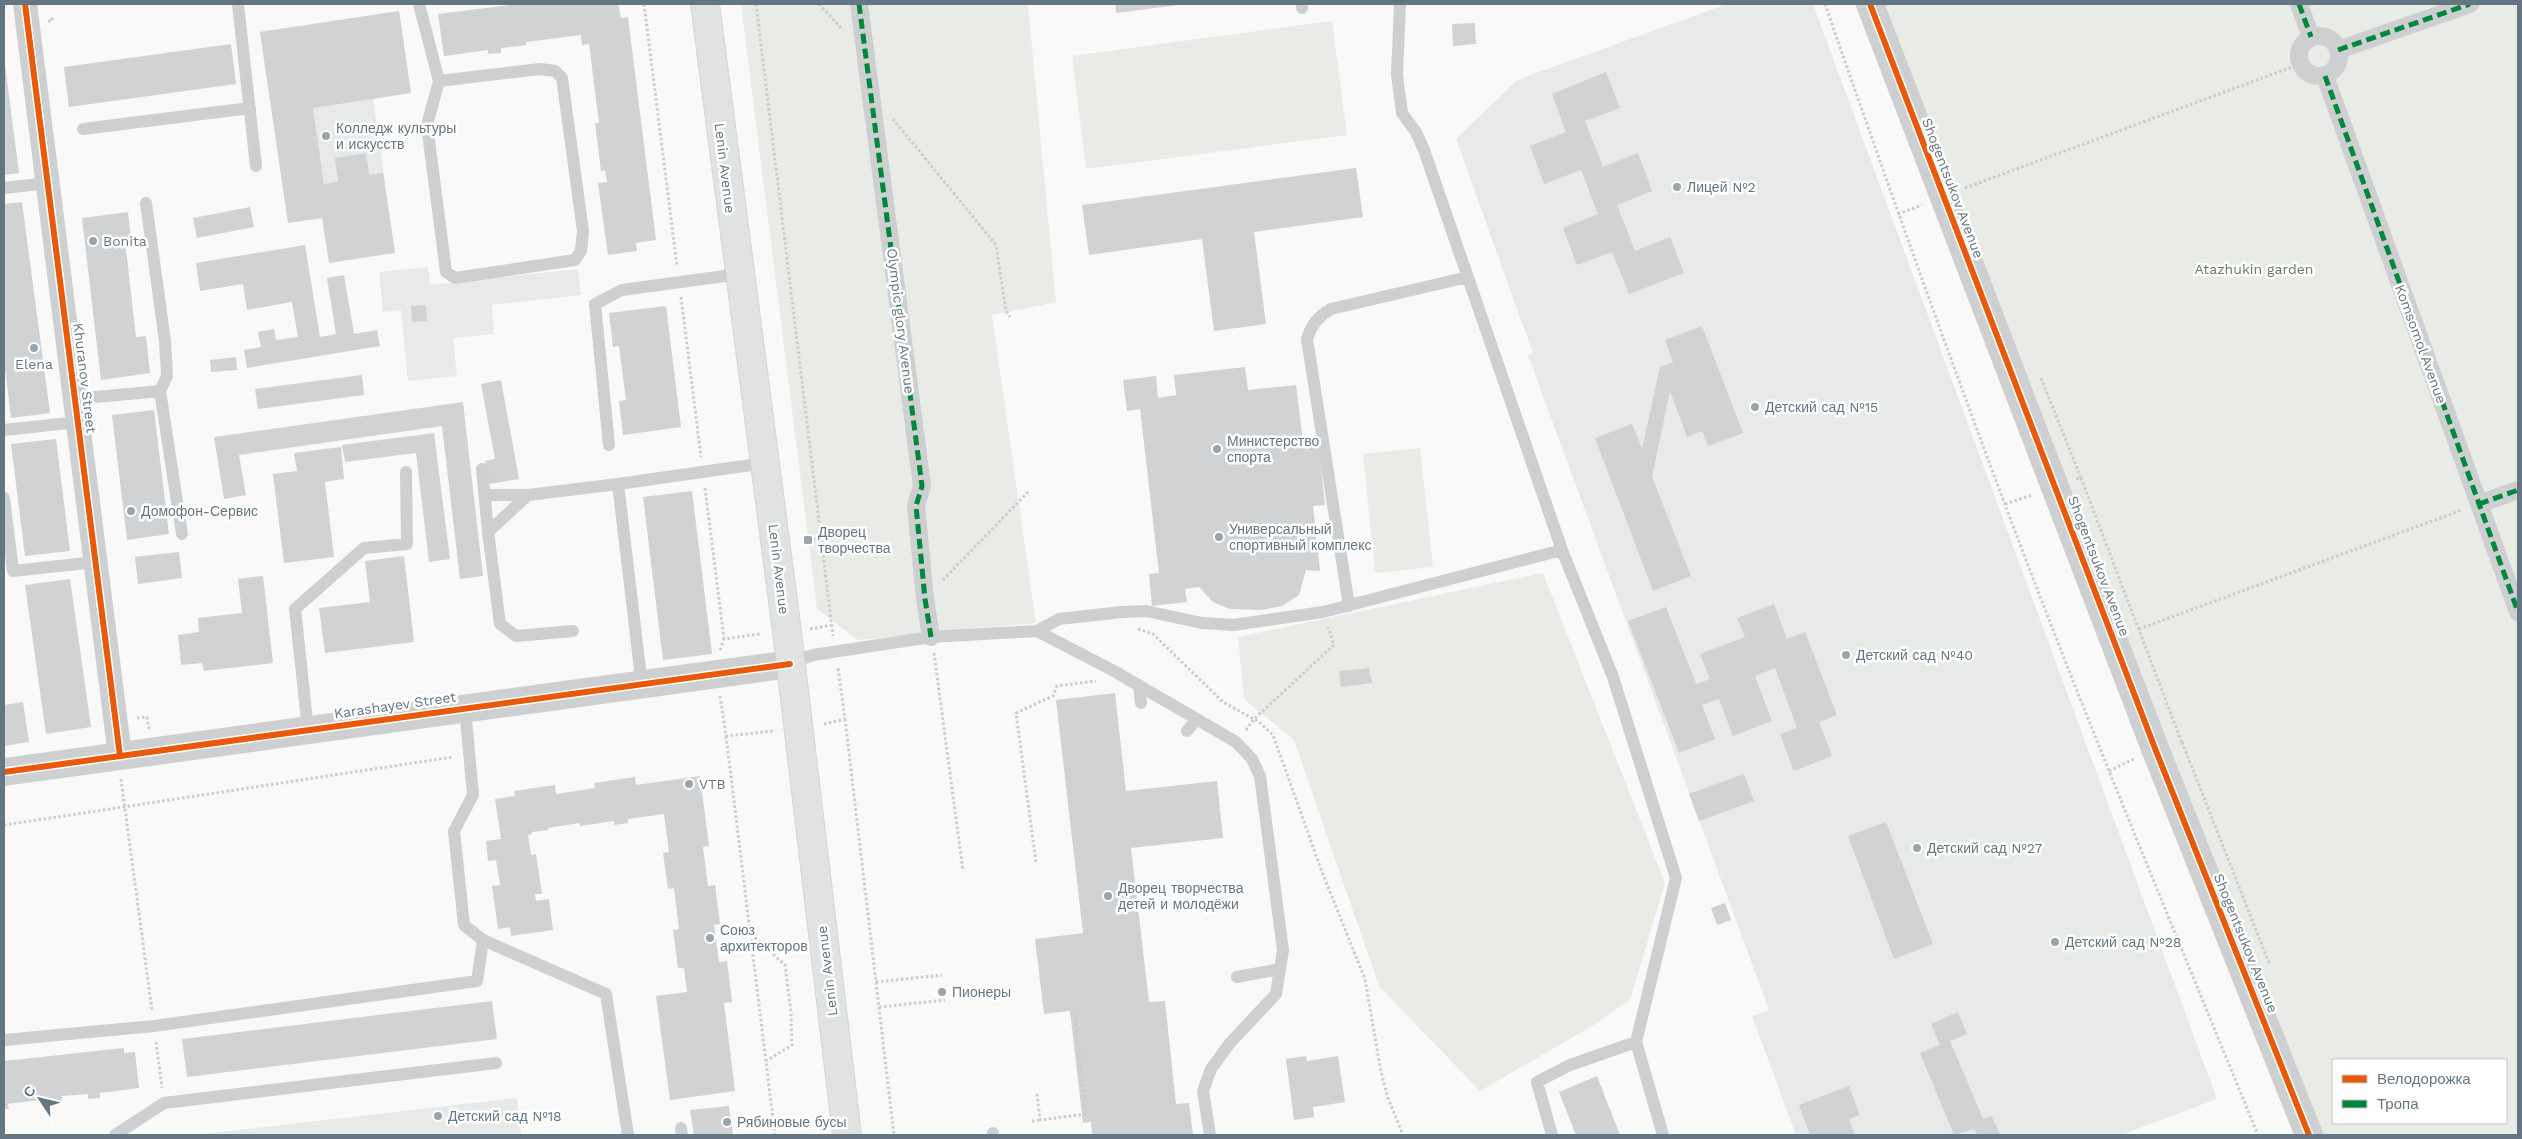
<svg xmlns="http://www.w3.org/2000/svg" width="2522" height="1139" viewBox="0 0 2522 1139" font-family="'Work Sans',sans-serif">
<rect width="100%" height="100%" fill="#f9f9f9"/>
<path fill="#e8e9e9" d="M1727,4H1813L2217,1099L2121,1135H1796L1752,1016L1769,1010L1528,355L1533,353L1456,139L1517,80Z
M399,11L411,93L373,99L395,253L322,218L288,223L260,32Z
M428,267L430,285L578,269L581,295L492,305L494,334L453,338L457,376L408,381L401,310L383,312L379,272Z
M517,1098L521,1135H194Z"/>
<path fill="#e8ebe6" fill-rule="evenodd" d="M741,4H1028L1056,302L992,315L1036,623L858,640L817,609Z
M1870,4H2518V1135H2309ZM2333,1060H2506V1123H2333Z
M1332,21L1347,135L1086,169L1072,56Z
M1420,448L1433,567L1375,573L1363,454Z
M1543,573L1665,883L1630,1000L1592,1026L1480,1091L1379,986L1294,740L1244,699L1238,637Z"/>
<path fill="#d0d2d3" d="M517,4H618L621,18L628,17L656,240L636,243L637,251L608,255L598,183L607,182L605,170L601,171L595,123H599L589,44L582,45L581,35L526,42V45L501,48V53L488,54V50L444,56L438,14Z
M1115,4H1179V5L1116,13Z
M399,11L411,93L313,108L324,184L338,182L335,158L366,153L369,175L383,173L395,253L329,263L322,218L288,223L260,32Z
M1475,23L1476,44L1453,46L1452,24Z
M231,44L236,84L69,107L64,67Z
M4,57L19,173L4,175Z
M1606,72L1620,108L1585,121L1603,167L1638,153L1652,191L1617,205L1635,251L1670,237L1684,273L1629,294L1612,252L1577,265L1563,228L1598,214L1581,170L1544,184L1530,146L1566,132L1552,94Z
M1356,168L1363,217L1254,232L1266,324L1214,331L1202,239L1089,255L1082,205Z
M22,202L50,413L11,418L4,360V204Z
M250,207L254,227L197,238L193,218Z
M128,212L131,240H125L136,337L146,336L150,373L101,380L82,218Z
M305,245L320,337L336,334L327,278L344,275L354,334L377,330L380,346L247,368L244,350L261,347L258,332L274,329L276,340L298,337L292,302L247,310L243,284L200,291L196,263Z
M426,305L427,321L412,322L411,306Z
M666,306L681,427L623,435L619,401L626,400L619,346L613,347L609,313Z
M1702,326L1743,433L1708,446L1702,431L1687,437L1670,391L1652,477L1691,576L1653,591L1595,438L1632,424L1642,449L1660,367L1673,362L1665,340Z
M236,357L237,370L211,372L210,360Z
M1245,367L1248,390L1296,385L1303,442L1318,440L1325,505L1313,506L1320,571L1306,570L1299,595L1282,606L1261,610L1230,609L1213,602L1199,587L1185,589L1187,602L1152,606L1149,574L1159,573L1140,409L1127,411L1123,380L1156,376L1158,398L1176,395L1174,375Z
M362,375L364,395L258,409L255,389Z
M501,380L519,479L489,484L485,461L495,459L481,384Z
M463,402L483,576L460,579L442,426L239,455L246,495L224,499L214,437Z
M154,410L169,534L127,540L112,415Z
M434,433L450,559L429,562L416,453L345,462L342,445Z
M56,439L70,551L25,556L11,444Z
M341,447L344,479L325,482L334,557L284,563L273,474L297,471L294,453Z
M692,491L712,654L663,660L643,497Z
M179,552L182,578L138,584L135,557Z
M404,556L414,642L325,653L319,608L370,602L365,561Z
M263,576L273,663L204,671L202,663L181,665L178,635L199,632L198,618L242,613L238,579Z
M70,579L91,727L46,734L25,585Z
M1774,604L1787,639L1805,632L1837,715L1819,722L1832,756L1794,771L1780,734L1797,728L1775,668L1755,676L1772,721L1733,736L1719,699L1702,705L1715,739L1679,753L1628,621L1666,607L1696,684L1710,679L1700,654L1745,637L1737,618Z
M1369,668L1372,683L1341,687L1339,671Z
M1115,693L1126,791L1217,781L1223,838L1131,848L1149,1002L1165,1001L1176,1104L1189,1103L1193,1135H1092L1091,1122L1083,1123L1070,1011L1044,1014L1035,939L1083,933L1056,700Z
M23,702L29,742L4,746V705Z
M1744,774L1754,801L1699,821L1689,794Z
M700,776L709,846L703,847L708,886L715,885L720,924L714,925L719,962L727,961L732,1002L724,1003L735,1091L670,1100L656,996L687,992L684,968H678L673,930L679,929L674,888L668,889L663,853L669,852L664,814L628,819V823L614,825V821L580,826L579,823L548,828V830L532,832V834L528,835L531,855L536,854L542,894H535L536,901L549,899L553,930L511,936L510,927L498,929L492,886L500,885L496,860L488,861L486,841L501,839L495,799L515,796L514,791L555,785L556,794L595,788L594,783L635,777L636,785Z
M1886,822L1933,944L1894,959L1848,836Z
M1725,903L1731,920L1717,925L1711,908Z
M492,1001L497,1039L187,1077L182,1039Z
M1958,1012L1967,1034L1950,1041L1983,1119L1992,1116L2000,1135H1977L1974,1129L1954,1135L1920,1053L1940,1045L1931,1024Z
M124,1048V1053L135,1052L139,1088L100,1093V1098L88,1099V1094L62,1096V1102L49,1103L48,1099L8,1104L9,1109H4V1061Z
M1306,1056L1307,1061L1338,1056L1345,1102L1313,1107L1314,1117L1294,1120L1286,1059Z
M1597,1076L1620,1135H1576L1559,1092Z
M1849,1086L1860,1115L1849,1119L1855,1135H1810L1799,1105Z
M729,1106L733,1135H694L690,1110Z"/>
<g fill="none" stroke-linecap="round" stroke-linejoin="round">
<defs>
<path id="secondary" d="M705,4L787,632L847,1135"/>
</defs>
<use href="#secondary" stroke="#d5d6d7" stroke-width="30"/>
<path stroke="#cbcccd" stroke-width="3" stroke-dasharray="2.5 2.5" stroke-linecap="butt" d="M644,4L677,266
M756,4L833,636
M819,4L843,30
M1825,4C1883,171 1942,337 2004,502C2084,715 2172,925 2258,1135
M48,21H52V16
M893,119L996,245L1006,311L1010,317
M1965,188L2300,64
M1898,214L1922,205
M681,297L701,457
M2041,378L2081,478L2075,479
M2081,478L2182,743
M705,488L724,639
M2005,504L2032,495
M808,540L821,538
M943,580L1029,491
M810,629L832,625
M1138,629L1153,634L1223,702L1259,722L1273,735L1322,872L1365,979L1381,1072L1388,1098L1403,1135
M2139,629L2462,510
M720,650L724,639L760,634
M934,653L963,871
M720,696L726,736L773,731
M137,718L147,717L149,729
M845,719L894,1135
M824,724L845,719L838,668
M1246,730L1254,719L1334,645L1328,627
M726,736L775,1135
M2182,742L2269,963
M2109,771L2134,759
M121,779L152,1011
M4,825L453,757
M1036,862L1016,713L1053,696L1057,686L1096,681
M751,934L785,965L791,1012L792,1045L766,1061
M876,982L942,975
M879,1007L945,1000
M156,1042L162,1088
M1037,1094L1040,1120L1086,1114L1074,1011
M1032,1121L1040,1120"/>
<path stroke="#cecfd0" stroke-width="12" d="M238,4L256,166
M419,4L439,81L427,125L446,272L455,278L575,260L581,251L583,231L562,78L555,71L540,69L439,81
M1302,4V8
M1400,4L1397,75L1402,113L1416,132L1424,150L1562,550L1613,677L1676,878L1636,1042L1663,1135
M83,129L250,108
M4,188L48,183
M146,203L165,341L167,376L160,391
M75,399L160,391L182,534
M4,430L78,422
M609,445L595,304L622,290L739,274
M482,469L488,532
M618,484L765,463
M485,495H528
M4,498L13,571L96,562
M1349,606L1307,339C1311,325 1318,316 1331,309L1468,277
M573,631L516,636L500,624L488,532L528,495L618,484L642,686
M1037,631L1059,619L1122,612L1146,611L1202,623L1233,625L1323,612L1562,550
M790,663L813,655L931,637L1037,631L1114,671L1236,742L1252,759L1260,776L1283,950L1276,994L1230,1043L1211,1069L1203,1091L1210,1135
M1139,685L1141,703
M465,708L473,795L454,831L464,925L483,940L606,994L628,1135
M308,730L295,609L364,548L407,544L406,472
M1187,731L1197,719
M1237,977L1280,969
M4,1040L154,1026L477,981L483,940
M681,1128L682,1135
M993,1133V1135
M115,1135L164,1103L496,1063
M1552,1135L1537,1082L1570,1065L1636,1042"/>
<path stroke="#cecfd0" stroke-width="18" d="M859,4L922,486L916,506L925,599L931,637
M2299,4L2311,37
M2299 56a20 20 0 1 1 40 0a20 20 0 1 1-40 0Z
M2338,50L2470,4
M2325,76L2518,612
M2479,504L2518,490"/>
<path stroke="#cecfd0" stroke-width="24" d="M25,4L120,756"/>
<path stroke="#cecfd0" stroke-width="28" d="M1870,4L2156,751L2309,1135
M4,772L790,664"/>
<use href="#secondary" stroke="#e1e2e2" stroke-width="28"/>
<path stroke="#00873e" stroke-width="5" stroke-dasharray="10 5" stroke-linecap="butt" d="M859,4L922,486L916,506L925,599L931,637
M2299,4L2311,37
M2338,50L2470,4
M2325,76L2518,612
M2479,504L2518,490"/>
<defs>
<path id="cycleway" d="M25,4L120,756
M1870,4L2156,751L2309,1135
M4,772L790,664"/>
</defs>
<use href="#cycleway" stroke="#fff" stroke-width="9"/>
<use href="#cycleway" stroke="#e8590c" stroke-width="6"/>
</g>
<g fill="#99a4ac" stroke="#fff" stroke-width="2">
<circle cx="326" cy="136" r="5"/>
<circle cx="1677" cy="187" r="5"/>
<circle cx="93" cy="241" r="5"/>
<circle cx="34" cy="348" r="5"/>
<circle cx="1755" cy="407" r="5"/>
<circle cx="1217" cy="449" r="5"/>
<circle cx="131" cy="511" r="5"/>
<circle cx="1219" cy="537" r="5"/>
<rect x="803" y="535" width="10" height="10" rx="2.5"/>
<circle cx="1846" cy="655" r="5"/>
<circle cx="689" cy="784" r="5"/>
<circle cx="1917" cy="848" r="5"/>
<circle cx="1108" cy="896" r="5"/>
<circle cx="710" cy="938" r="5"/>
<circle cx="2055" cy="942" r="5"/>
<circle cx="942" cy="992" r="5"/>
<circle cx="438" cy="1116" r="5"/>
<circle cx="727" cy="1122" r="5"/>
</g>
<g text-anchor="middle" stroke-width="5" stroke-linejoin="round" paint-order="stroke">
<g font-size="14" fill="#657683" stroke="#fff" text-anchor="start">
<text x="336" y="133">Колледж культуры<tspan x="336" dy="16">и искусств</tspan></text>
<text x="1687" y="192">Лицей №2</text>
<text x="103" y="246">Bonita</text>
<text x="34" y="369" text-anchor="middle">Elena</text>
<text x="1765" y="412">Детский сад №15</text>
<text x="1227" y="446">Министерство<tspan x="1227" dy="16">спорта</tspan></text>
<text x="141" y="516">Домофон-Сервис</text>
<text x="1229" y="534">Универсальный<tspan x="1229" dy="16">спортивный комплекс</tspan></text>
<text x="818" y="537">Дворец<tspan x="818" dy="16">творчества</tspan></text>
<text x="1856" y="660">Детский сад №40</text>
<text x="699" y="789">VTB</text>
<text x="1927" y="853">Детский сад №27</text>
<text x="1118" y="893">Дворец творчества<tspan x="1118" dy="16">детей и молодёжи</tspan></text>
<text x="720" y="935">Союз<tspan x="720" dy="16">архитекторов</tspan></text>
<text x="2065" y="947">Детский сад №28</text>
<text x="952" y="997">Пионеры</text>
<text x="448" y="1121">Детский сад №18</text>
<text x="737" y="1127">Рябиновые бусы</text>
</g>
<g font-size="14" fill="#657683" stroke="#fff">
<text transform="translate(725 168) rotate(83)" y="5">Lenin Avenue</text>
<text transform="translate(1953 188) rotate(69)" y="5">Shogentsukov Avenue</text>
<text transform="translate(901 321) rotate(83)" y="5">Olympic glory Avenue</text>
<text transform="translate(2421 344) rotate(70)" y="5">Komsomol Avenue</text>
<text transform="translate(85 378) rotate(83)" y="5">Khuranov Street</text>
<text transform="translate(2099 566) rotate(69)" y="5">Shogentsukov Avenue</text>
<text transform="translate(779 569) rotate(83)" y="5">Lenin Avenue</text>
<text transform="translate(395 705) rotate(-8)" y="5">Karashaуev Street</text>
<text transform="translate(2246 943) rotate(68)" y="5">Shogentsukov Avenue</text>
<text transform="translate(827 971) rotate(-97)" y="5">Lenin Avenue</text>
</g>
<g font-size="14" fill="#687a64" stroke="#fff">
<text x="2254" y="274">Atazhukin garden</text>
</g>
</g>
<rect width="2522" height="1139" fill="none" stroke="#657683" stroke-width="10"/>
<rect x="2332" y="1059" width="175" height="65" fill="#ffffff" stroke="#c1c8cd"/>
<rect x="2342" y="1075" width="25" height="8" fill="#e8590c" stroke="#c1c8cd"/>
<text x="2377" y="1084" font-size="15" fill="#657683">Велодорожка</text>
<rect x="2342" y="1100" width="25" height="8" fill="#00873e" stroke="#c1c8cd"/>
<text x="2377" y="1109" font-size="15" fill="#657683">Тропа</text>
<g transform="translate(40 1099) rotate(305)" stroke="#ffffff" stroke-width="4" paint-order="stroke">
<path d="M0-4L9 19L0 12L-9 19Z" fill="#657683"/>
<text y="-8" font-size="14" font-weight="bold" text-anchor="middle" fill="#657683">С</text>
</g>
</svg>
